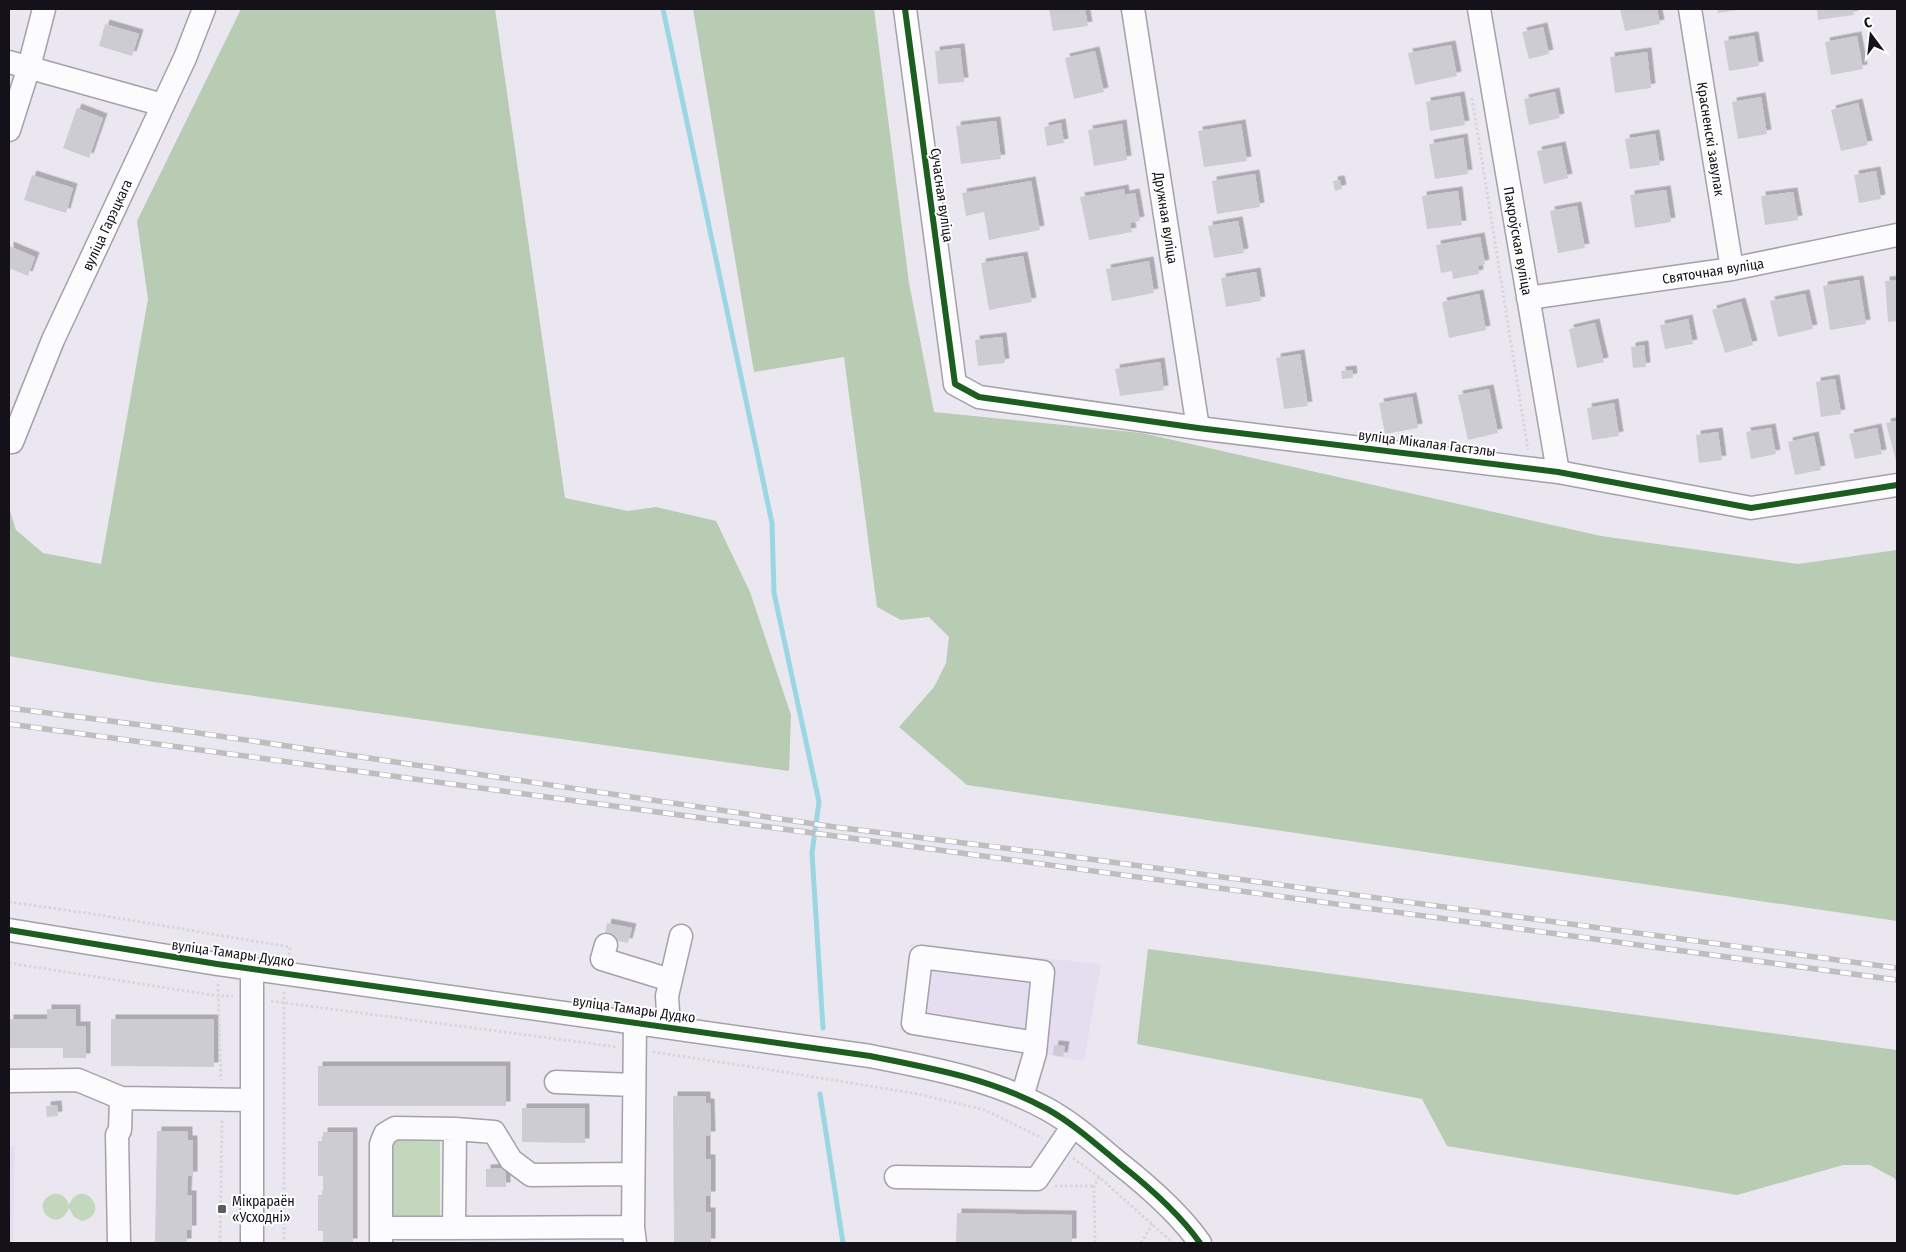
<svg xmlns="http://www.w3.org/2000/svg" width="1906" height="1252" viewBox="0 0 1906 1252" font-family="'Fira Sans Condensed',sans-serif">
<defs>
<filter id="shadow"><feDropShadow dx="4.5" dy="-4.5" stdDeviation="0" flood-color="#0004"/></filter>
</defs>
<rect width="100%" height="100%" fill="#eae7f1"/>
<path fill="#e4def0" d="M911,944L1101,964L1084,1061L900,1031Z
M9,1146H15L13,1243H9Z"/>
<path fill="#c3d7bd" d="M389,1138L440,1139V1216H390Z
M53,1194C62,1193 66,1197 69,1205C82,1175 113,1214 82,1221L74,1217L69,1208C59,1236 26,1205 53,1194Z"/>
<path fill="#b7ccb2" d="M241,9H495L565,498L628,511L656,507L716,521L750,592L791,715L789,771L154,682L9,656V508L16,530L43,553L101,564L148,299L137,221Z
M693,9H874L909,283L934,412L1142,433L1601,536L1798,564L1897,550V921L967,785L899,727L934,687L946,663L949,637L929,617L901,620L877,607L844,357L754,372Z
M1148,949L1897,1050V1182L1894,1178L1870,1165H1843L1737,1195L1447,1146L1422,1099L1137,1044Z"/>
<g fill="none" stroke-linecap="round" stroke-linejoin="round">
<path stroke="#9ad6e4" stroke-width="5" d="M663,9L772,523L774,593L819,802L812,853L823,1028
M820,1094L843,1243"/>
</g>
<path fill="#ceccd3" filter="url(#shadow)" d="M1049,9H1085L1088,26L1053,31Z
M1620,9H1657L1660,24L1625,31Z
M1717,9H1737V10L1718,13Z
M1817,9H1853L1854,15L1818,20Z
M105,24L139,34L132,56L99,46Z
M1543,27L1549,54L1529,59L1522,32Z
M1754,36L1759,66L1729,71L1724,41Z
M1857,36L1863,69L1831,75L1825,42Z
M1451,45L1457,76L1415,85L1408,53Z
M960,48L964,82L938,84L935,51Z
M1095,51L1104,92L1074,99L1065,58Z
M1647,52L1651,88L1615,93L1610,57Z
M1555,92L1560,118L1529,125L1524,99Z
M1460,96L1465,125L1430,131L1426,102Z
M1761,97L1767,134L1738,139L1732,102Z
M1858,103L1868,145L1841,151L1831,110Z
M77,108L103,118L89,158L63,148Z
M996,121L1001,159L961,164L956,126Z
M1061,123L1064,143L1047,146L1044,127Z
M1122,124L1127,160L1094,166L1088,130Z
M1241,124L1247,161L1204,167L1198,131Z
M1655,134L1660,165L1630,169L1625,139Z
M1463,138L1468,174L1435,179L1429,144Z
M1561,146L1568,178L1544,184L1537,151Z
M1876,171L1881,199L1859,203L1854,175Z
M1255,174L1260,207L1217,214L1212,181Z
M32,175L73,188L66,213L24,200Z
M1340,180L1342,189L1335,191L1333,181Z
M1031,181L1040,230L989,240L984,212L966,216L962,193Z
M1124,189L1125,195L1135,193L1140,221L1130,223L1132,232L1089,240L1080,197Z
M1666,190L1671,222L1635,228L1630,195Z
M1458,191L1462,225L1427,229L1422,196Z
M1793,192L1798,220L1765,225L1761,196Z
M1577,206L1585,248L1558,253L1550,211Z
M1238,221L1244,253L1214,258L1208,226Z
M1480,237L1485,264L1478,266L1479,274L1453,279L1452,271L1441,273L1436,245Z
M9,246L35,257L28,276L9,268Z
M1023,256L1032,302L989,310L981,263Z
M1149,261L1154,293L1112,301L1106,269Z
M1256,272L1261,301L1226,307L1221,278Z
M1859,280L1866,324L1830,330L1823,286Z
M1897,280V321L1888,322L1885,281Z
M1479,294L1486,330L1449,338L1442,302Z
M1805,294L1813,329L1778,337L1770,301Z
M1741,302L1753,345L1725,353L1712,310Z
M1688,319L1693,344L1665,349L1660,325Z
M1595,323L1604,362L1577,368L1569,329Z
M1002,337L1005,363L978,366L975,340Z
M1644,345L1646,367L1633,368L1631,347Z
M1300,354L1308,406L1284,409L1276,358Z
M1160,362L1164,390L1120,396L1115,369Z
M1352,370L1353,378L1342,379L1341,371Z
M1835,379L1841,414L1821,417L1816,382Z
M1489,389L1498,433L1468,440L1458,395Z
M1412,397L1418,428L1385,434L1379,403Z
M1614,403L1619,436L1592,440L1587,408Z
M1897,421V460L1896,461L1886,423Z
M1771,428L1776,454L1751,459L1746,432Z
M1877,428L1882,454L1855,459L1849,434Z
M1718,432L1722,460L1699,463L1696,435Z
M1814,436L1821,470L1795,475L1788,442Z
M607,923L632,928L628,943L604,938Z
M47,1009H76V1026H86V1058H63V1048H9V1019H47Z
M111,1019H214V1067L111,1066Z
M1054,1045L1065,1046L1063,1057L1053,1055Z
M318,1066H506V1106H318Z
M673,1096H706V1103H710L711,1136H706V1159H711V1196H706V1212H711V1243H674Z
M57,1105L58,1116L47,1117L46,1106Z
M522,1108H585V1143L522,1142Z
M157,1131H188V1140H193V1176H188L187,1195H192V1230H187V1243H155Z
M323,1132H353V1243H323V1231H318V1195H323V1176H318V1141H323Z
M506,1168V1187H486V1169Z
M957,1213L1072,1215V1243H956Z"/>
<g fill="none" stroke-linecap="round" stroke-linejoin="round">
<defs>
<path id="minor" d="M905,9L955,384L979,397L1198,428L1558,472L1751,508L1897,485
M1133,9L1198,428
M1479,9L1558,472
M1690,9L1732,269
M9,62L163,105
M9,130L29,67L44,9
M1528,298L1732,269L1897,235
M9,442H12L53,340L185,58L204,9
M9,930L217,964L870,1056C931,1068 992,1079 1047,1109C1074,1124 1097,1145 1120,1164C1149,1187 1179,1213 1200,1243
M606,945L602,959L670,980
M635,1022L633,1227L635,1243
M669,1027L667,996L681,936
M9,1081L78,1080L121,1098L120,1130L117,1135L119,1243
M556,1082L634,1085
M1022,1097L1035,1053L1036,1043L1043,972L921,957L913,1023L1036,1043
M121,1098L252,1100
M455,1129L494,1132L511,1160L531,1175L633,1174
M896,1177L1037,1179L1073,1126
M381,1228H454L455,1129L395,1128L385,1134L381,1144V1243
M454,1228L633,1227
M252,1243V968"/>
</defs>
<use href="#minor" stroke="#a4a1a8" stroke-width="25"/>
<path stroke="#d7d7d9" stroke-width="3" stroke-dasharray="2.5 2.5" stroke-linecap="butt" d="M1472,98L1528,450
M9,902L87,913L290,947L289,956
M9,963L218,996H233
M218,984L221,1080
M284,992V1243
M271,1001L617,1047
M653,1052L766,1069L918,1094L985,1110L1042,1138
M1073,1158L1099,1177L1173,1243
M1055,1186H1094
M220,1243L222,1119
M1095,1243L1094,1186L1099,1177
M1141,1243L1153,1223"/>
<use href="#minor" stroke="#fcfbfd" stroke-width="22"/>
<defs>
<path id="rail" d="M9,708L165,728L835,827L1037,852L1897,968
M9,724L1897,980"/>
</defs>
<use href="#rail" stroke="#bebdc0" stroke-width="5.5"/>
<use href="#rail" stroke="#fff" stroke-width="4" stroke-dasharray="11" stroke-linecap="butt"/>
<defs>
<path id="cycleway" d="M905,9L955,384L979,397L1198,428L1558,472L1751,508L1897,485
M9,930L217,964L870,1056C931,1068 992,1079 1047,1109C1074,1124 1097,1145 1120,1164C1149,1187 1179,1213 1200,1243"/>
</defs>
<use href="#cycleway" stroke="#fff" stroke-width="9"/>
<use href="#cycleway" stroke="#1b5e20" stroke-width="6"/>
</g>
<rect fill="#5f5d64" stroke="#fff" stroke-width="2" x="217" y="1204" width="10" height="10" rx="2.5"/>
<g text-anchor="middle" stroke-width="4" stroke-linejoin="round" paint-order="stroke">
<g font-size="14" fill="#141218" stroke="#fff">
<text transform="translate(1711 139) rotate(81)" y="5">Красненскі завулак</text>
<text transform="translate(942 195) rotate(82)" y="5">Сучасная вуліца</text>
<text transform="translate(1166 218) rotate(81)" y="5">Дружная вуліца</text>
<text transform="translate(107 225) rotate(-65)" y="5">вуліца Гарэцкага</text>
<text transform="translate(1518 241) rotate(80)" y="5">Пакроўская вуліца</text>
<text transform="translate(1713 271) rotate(-9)" y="5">Святочная вуліца</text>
<text transform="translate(1427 443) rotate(7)" y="5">вуліца Мікалая Гастэлы</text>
<text transform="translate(233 953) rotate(8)" y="5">вуліца Тамары Дудко</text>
<text transform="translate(634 1009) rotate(8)" y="5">вуліца Тамары Дудко</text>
</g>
<g font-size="14" fill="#141218" stroke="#fff" text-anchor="start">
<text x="232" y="1206">Мікрараён<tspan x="232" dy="16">«Усходні»</tspan></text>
</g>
</g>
<rect width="1906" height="1252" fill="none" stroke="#141218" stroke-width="20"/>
<g transform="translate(1871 35) rotate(345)" stroke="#ffffff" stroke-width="4" paint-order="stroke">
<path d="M0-4L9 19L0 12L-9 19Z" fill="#141218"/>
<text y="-8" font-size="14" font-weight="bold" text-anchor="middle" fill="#141218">С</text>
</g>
</svg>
